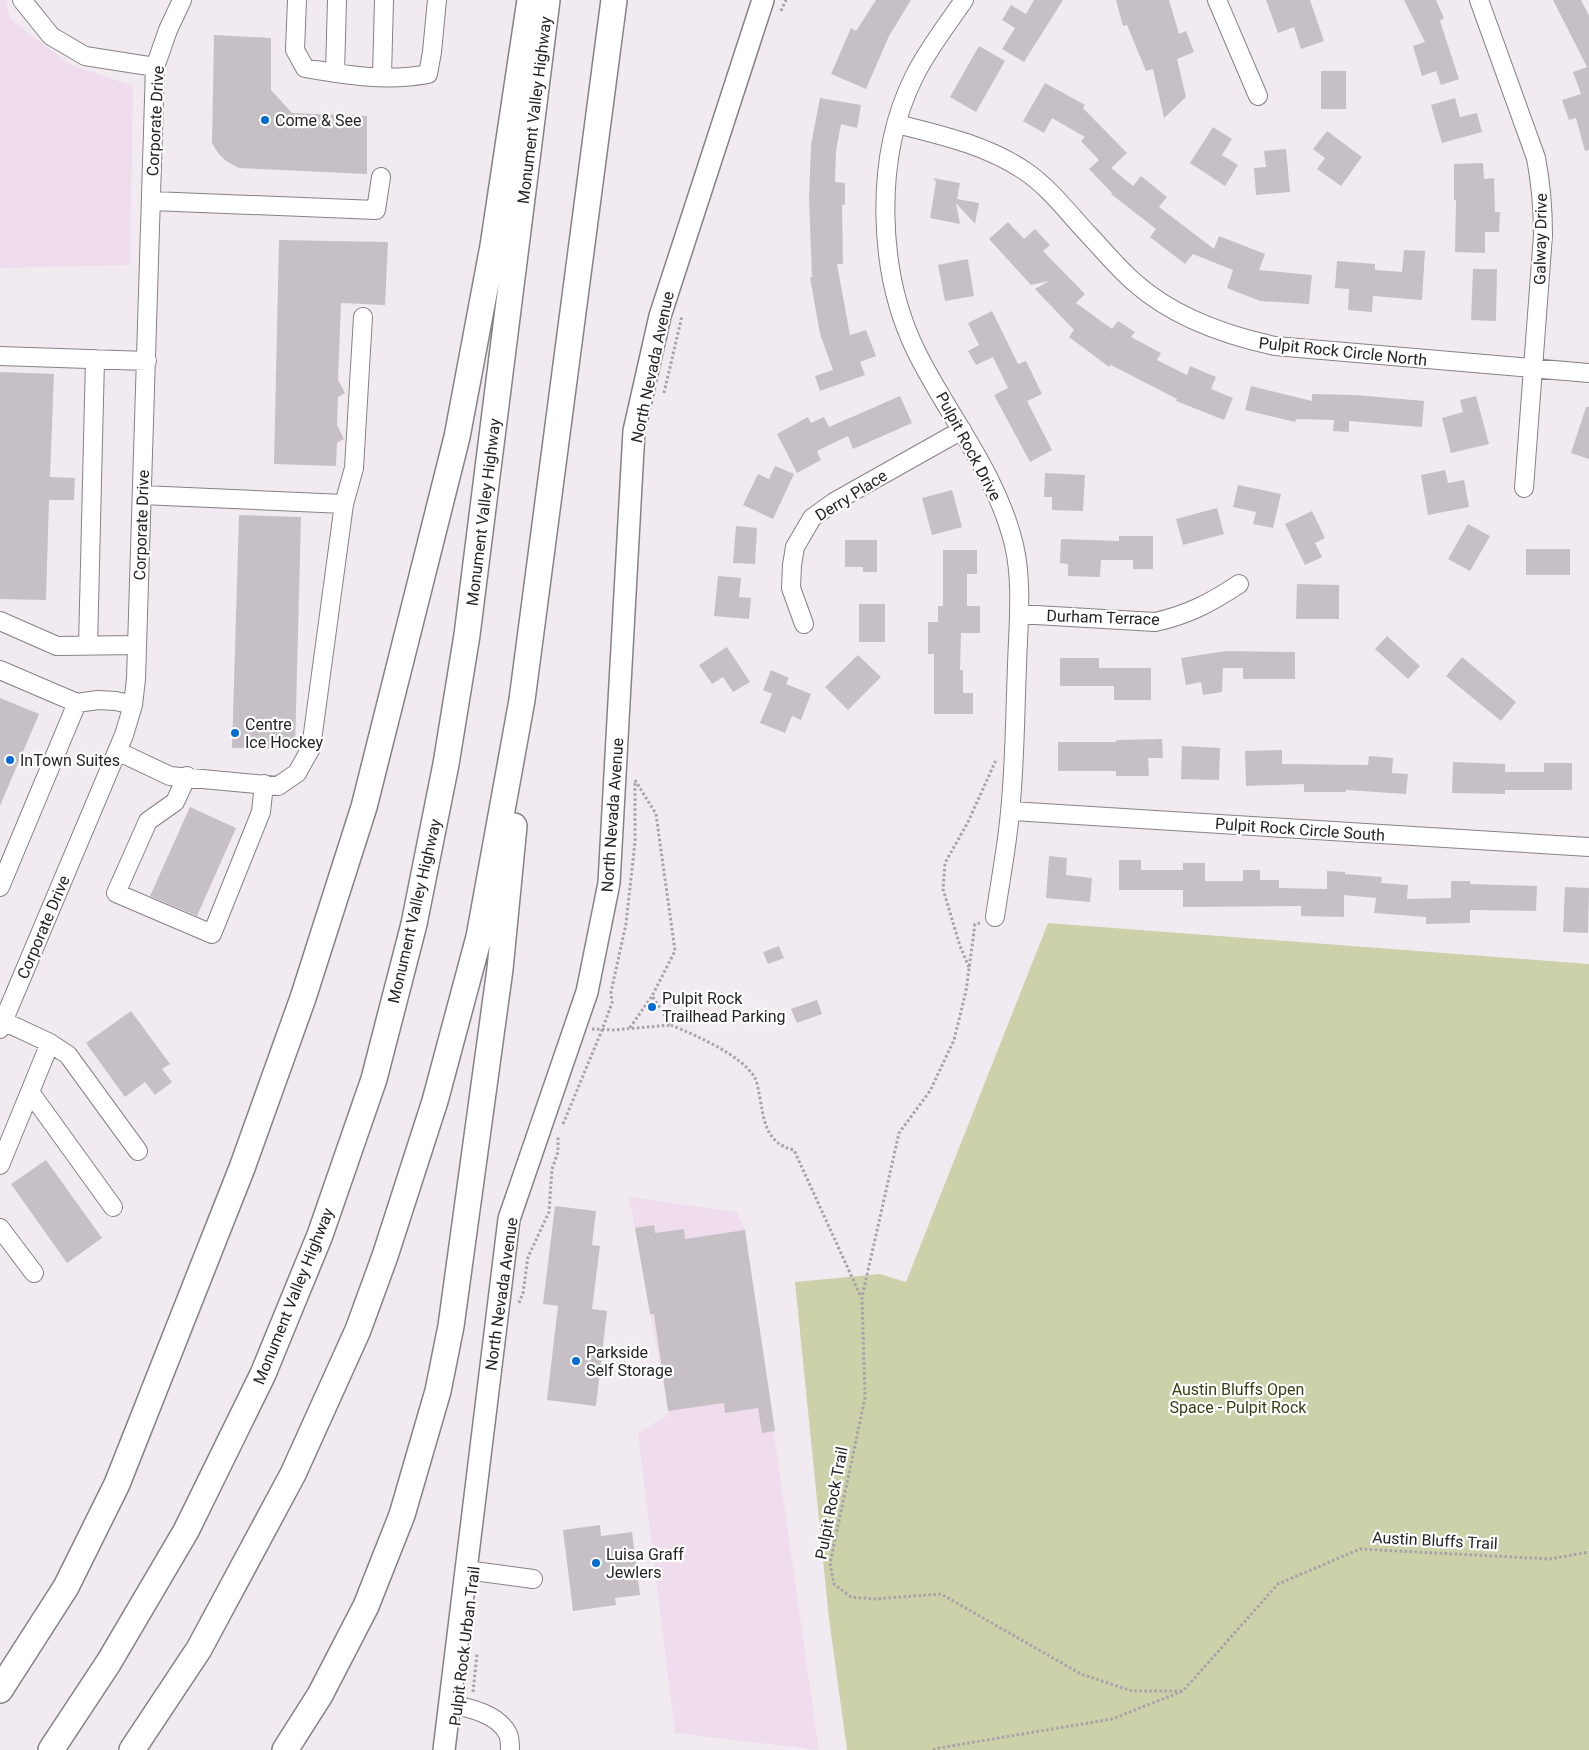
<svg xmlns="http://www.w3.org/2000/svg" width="1589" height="1750" viewBox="0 0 1589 1750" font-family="Roboto,sans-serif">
<rect width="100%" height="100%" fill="#f1ebf1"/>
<path fill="#efdded" d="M0,0H6L10,19L71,65L133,86L130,265L0,268Z
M629,1197L737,1212L745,1230L819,1750L675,1733L638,1433L669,1414Z"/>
<path fill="#cdd1aa" d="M1048,923L1589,964V1750H847L829,1619L795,1282L880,1274L906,1282Z"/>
<path fill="#c6c0c6" d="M876,0H911L889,36L866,89L831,74L851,28L856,31Z
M1034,0H1063L1024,62L1002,49L1015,28L1002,20L1011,5L1026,14Z
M1116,0H1169L1179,34L1186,31L1194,52L1177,59L1186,97L1164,118L1153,69L1146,71L1127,25L1123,26Z
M1266,0H1310L1324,41L1301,49L1294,27L1278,33Z
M1404,0H1436L1444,18L1440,21L1459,79L1441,85L1436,71L1422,76L1413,46L1425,42Z
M1553,0H1581L1589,16V150L1585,151L1576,118L1569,120L1562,100L1581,94L1573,72L1587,67Z
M214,35L271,38V90L292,113L367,116V174L239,168L226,161L218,153L212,143Z
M979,46L1005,61L976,112L950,97Z
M1321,71H1346V109H1321Z
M1045,83L1085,105L1083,108L1127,153L1111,168L1133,186L1141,176L1167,197L1159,207L1214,249L1219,236L1265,254L1259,270L1312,275L1309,304L1260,301L1227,288L1233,270L1193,254L1185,264L1150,237L1156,229L1111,194L1112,193L1089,169L1099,160L1081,141L1085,137L1052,118L1044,133L1023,121Z
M820,98L861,105L857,128L841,124L836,151L835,182L845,183V205H842L843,264H837L850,335L866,330L876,356L860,362L865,375L820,391L815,376L833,370L820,334L810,277H812L809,198L811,145Z
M1455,98L1460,117L1477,113L1482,132L1442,143L1431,105Z
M1213,127L1232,139L1222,155L1238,165L1225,186L1190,163Z
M1327,131L1362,157L1341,186L1317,169L1325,158L1313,149Z
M1286,149L1290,192L1256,195L1254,168L1266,167L1264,151Z
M1483,163L1484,179L1494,178L1495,212H1500L1499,232H1485V253L1455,252L1456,200H1454V164Z
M933,178L960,183L957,199L979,203L975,224L956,203L960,224L930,218L936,182Z
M1008,222L1024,239L1035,229L1050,245L1043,251L1085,294L1076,303L1112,329L1118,321L1135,332L1131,337L1161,353L1157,360L1187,375L1190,366L1216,377L1211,389L1233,398L1224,420L1176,401L1177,399L1111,365L1109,367L1069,337L1074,330L1035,289L1049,281L1031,285L989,239Z
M279,240L388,242L385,305L341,303L338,380L345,393L338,397L337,425L344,439L337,443L336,466L274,464Z
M1404,250L1425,251L1422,300L1373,296L1372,312L1348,310L1349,289L1335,288L1337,261L1375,264V270L1402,272Z
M967,259L968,260L974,296L945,301L938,265Z
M1473,269H1497L1496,321L1471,320Z
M992,311L1018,364L1026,361L1042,394L1027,401L1052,450L1030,462L994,395L1008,388L993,357L976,365L968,351L979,345L968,323Z
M0,372L54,374L50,477L75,478L74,500H49L46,600L0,599Z
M1251,386L1312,401V394L1356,395L1424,401L1422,427L1349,421V432L1333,431L1334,420L1296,419L1295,422L1245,410Z
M900,396L912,423L853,449L848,436L817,451L821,460L797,473L777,434L808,417L811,423L824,417L829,427Z
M1476,396L1489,444L1451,453L1442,418L1463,412L1460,400Z
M1586,407H1589V459L1571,453Z
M775,466L794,474L773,519L743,505L758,474L769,479Z
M1445,470L1448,483L1464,480L1469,507L1428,515L1421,475Z
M1045,473L1085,475L1083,511L1052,510V497H1044Z
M1238,485L1281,494L1273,528L1253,524L1256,512L1233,507Z
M952,490L962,527L932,535L922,498Z
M1217,508L1224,534L1183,545L1176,519Z
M1312,511L1325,538L1315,543L1322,557L1305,565L1285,524Z
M239,515L301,517L295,749L232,748Z
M1468,524L1490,536L1470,571L1448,559Z
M736,526L757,528L755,564L733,563Z
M1119,536H1153V569H1133V560H1101L1100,577L1068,576V564L1060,563L1061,539L1119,541Z
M845,540H877V572H863V567H845Z
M1526,549H1570V575H1526Z
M943,550H977V574H967V606H980V633H961L960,670H963V693H973V714H934V654H928V622H938V606H943Z
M718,576L741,578L739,597L751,598L749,619L714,616Z
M1297,584L1339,585V619H1296Z
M859,604H885V642H859Z
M1387,636L1420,666L1408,679L1375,649Z
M727,647L750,682L733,692L723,677L712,684L699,665Z
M1226,651L1295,652V679H1243V668H1223L1222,692L1203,695L1201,682L1186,685L1181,658Z
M858,655L881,677L848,710L825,687Z
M1462,657L1516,702L1501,721L1446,676Z
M1060,658H1099V668H1151V700H1114V686H1060Z
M771,670L789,678L786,684L811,694L801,720L792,716L785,733L760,723L772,694L763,690Z
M0,698L39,714L0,806Z
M1162,739L1163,758H1148L1149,776H1116V771H1058V742H1116V740Z
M1182,746L1220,748L1219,780L1181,779Z
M1282,750V764L1368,765L1369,756L1393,758L1392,773L1408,774L1406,794L1346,790V792H1304V784L1246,786L1245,751Z
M1453,762L1505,764V772H1544V763H1572V790H1505V794L1452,793Z
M190,807L236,828L197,916L150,896Z
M1049,856L1067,858L1066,875L1092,878L1090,902L1046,898Z
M1119,860H1141V870H1183V863H1205V881H1243V870H1260V880H1279V888L1327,889V871L1345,872V874L1382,877L1381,883L1408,885L1407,899L1451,898V881H1470V884L1537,886L1536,911L1470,910V923L1426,924V917L1374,913L1376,898L1344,895V917L1301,916V906L1183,907V890H1119Z
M1565,887L1589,888L1588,933L1563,932Z
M779,946L784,958L768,964L763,952Z
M817,1000L822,1014L797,1023L791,1009Z
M131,1011L170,1064L162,1069L172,1082L155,1095L145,1082L125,1097L86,1043Z
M46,1160L102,1238L67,1263L11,1184Z
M555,1206L596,1211L592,1245L600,1246L592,1309L607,1311L596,1406L547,1400L558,1306L543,1304Z
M654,1225L655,1233L684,1229L685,1239L745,1230L775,1431L762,1433L758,1408L725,1413L724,1403L668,1411L654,1314H650L635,1228Z
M600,1525L601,1536L632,1532L640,1595L615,1598L616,1605L573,1611L563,1530Z"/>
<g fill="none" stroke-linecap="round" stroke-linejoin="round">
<defs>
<path id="minor" d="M22,0L51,36L85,56L155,67
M297,0L295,50L305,68C345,75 387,82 428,74L432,52L437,0
M964,0C947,25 927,50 914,77C874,157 877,271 916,351C948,416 997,473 1014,545C1023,583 1018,628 1017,666C1015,714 1015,764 1010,812C1007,847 1000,882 995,917
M1217,0L1258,96
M1479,0L1536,158C1541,184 1543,208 1543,235L1524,488
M335,73L337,0
M382,76L384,0
M897,124C941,135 986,145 1025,171C1050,188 1069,214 1089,235C1104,251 1118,268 1134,282C1173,317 1224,335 1275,346L1589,373
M152,201L376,210L381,177
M0,356L147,361
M344,504L354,468L363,317
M1019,614L1155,622C1188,615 1212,602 1239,584
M0,621L57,646L137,645
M804,624L791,588L792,565L795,547L812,518L834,502L962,430
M88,646L95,359
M0,670L77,703L98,700L116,701L133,705
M117,751L170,776L278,786L297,773L311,748L344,504L142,495
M187,776L175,802L148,821L116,893L212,934L261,812L264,784
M1011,811L1589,847
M0,887L77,703
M0,1029L124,735L133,705L136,679L155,67L168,30L182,0
M50,1043L68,1055L138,1151
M30,1092L113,1207
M0,1165L50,1043L3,1021
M0,1228L34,1273
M466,1570L533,1579
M450,1704C470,1708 498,1714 508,1734C510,1739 510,1745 510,1750"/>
<path id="major" d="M444,1750L509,1219L587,992L609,883L634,431L660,316L763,0"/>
<path id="highway" d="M0,1690L66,1587L117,1484L242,1168L303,998L364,807L457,437L493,246L530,0
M51,1750L109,1662L186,1531L263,1374L320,1235L374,1079L414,924L446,764L467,635L547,0
M132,1750L199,1649L293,1474L358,1330L385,1256L435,1101L479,937L522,700L614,0
M285,1750L320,1695L366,1606L402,1515L438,1391L451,1326L500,969L514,826"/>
</defs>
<use href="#minor" stroke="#878187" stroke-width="20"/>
<use href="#major" stroke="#878187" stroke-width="24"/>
<use href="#highway" stroke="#878187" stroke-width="28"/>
<path stroke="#a7a2a7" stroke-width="3" stroke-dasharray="2.5 2.5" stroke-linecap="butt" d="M781,11L786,0
M664,393L682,316
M635,780L656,814L675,951L652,996
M980,923L975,924L966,991L954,1040L930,1091L899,1133L862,1297L865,1398L830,1563L834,1584L851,1597L874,1599L941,1594L1081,1674L1132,1691H1183
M969,967L960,946L943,889L945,863L968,822L996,760
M671,1025C695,1035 742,1055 755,1078C757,1082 758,1088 759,1093C764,1118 764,1143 794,1150L861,1297
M592,1029L613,1030L671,1025L652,996L629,1029
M563,1124L602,1030L612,1003L611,992L626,924L635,842V782
M519,1303L523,1293L528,1257L549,1212L552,1169L558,1152V1137
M473,1692L477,1654
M933,1750L939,1748L1112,1719L1183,1691L1278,1584L1360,1549L1550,1559L1589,1552"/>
<use href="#minor" stroke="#fff" stroke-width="18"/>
<use href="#major" stroke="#fff" stroke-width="21"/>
<use href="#highway" stroke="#fff" stroke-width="25"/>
</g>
<g fill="#006bd2" stroke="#fff" stroke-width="2">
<circle cx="265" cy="120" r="5"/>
<circle cx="235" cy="733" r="5"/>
<circle cx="10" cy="760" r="5"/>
<circle cx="652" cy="1007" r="5"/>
<circle cx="576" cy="1361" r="5"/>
<circle cx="596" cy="1563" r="5"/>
</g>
<g text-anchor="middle" stroke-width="4.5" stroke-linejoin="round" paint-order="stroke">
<g font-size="16" fill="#272427" stroke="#fff">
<text transform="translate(534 110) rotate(-83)" y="6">Monument Valley Highway</text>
<text transform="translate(155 121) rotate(-87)" y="6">Corporate Drive</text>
<text transform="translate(1540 239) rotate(-89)" y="6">Galway Drive</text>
<text transform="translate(1343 351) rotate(6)" y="6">Pulpit Rock Circle North</text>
<text transform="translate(652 367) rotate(-78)" y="6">North Nevada Avenue</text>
<text transform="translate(969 446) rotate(62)" y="6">Pulpit Rock Drive</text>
<text transform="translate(851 495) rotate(-32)" y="6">Derry Place</text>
<text transform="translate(483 512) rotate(-83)" y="6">Monument Valley Highway</text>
<text transform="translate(141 525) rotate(-88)" y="6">Corporate Drive</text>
<text transform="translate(1103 617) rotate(2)" y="6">Durham Terrace</text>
<text transform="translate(612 815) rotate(-86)" y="6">North Nevada Avenue</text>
<text transform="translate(1300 829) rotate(4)" y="6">Pulpit Rock Circle South</text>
<text transform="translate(414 911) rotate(-77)" y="6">Monument Valley Highway</text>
<text transform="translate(43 927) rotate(-67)" y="6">Corporate Drive</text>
<text transform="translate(501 1294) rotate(-82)" y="6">North Nevada Avenue</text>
<text transform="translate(293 1296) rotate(-68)" y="6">Monument Valley Highway</text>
<text transform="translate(831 1503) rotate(-79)" y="6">Pulpit Rock Trail</text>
<text transform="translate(1435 1540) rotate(3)" y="6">Austin Bluffs Trail</text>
<text transform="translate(464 1646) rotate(-83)" y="6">Pulpit Rock Urban Trail</text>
</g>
<g font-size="16" fill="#272427" stroke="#fff" text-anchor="start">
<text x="275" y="126">Come &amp; See</text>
<text x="245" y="730">Centre<tspan x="245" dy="18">Ice Hockey</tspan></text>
<text x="20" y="766">InTown Suites</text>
<text x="662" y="1004">Pulpit Rock<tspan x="662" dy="18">Trailhead Parking</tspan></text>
<text x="586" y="1358">Parkside<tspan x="586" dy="18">Self Storage</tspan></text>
<text x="606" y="1560">Luisa Graff<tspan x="606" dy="18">Jewlers</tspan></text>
</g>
<g font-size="16" fill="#3b3c14" stroke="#fff">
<text x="1238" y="1395">Austin Bluffs Open<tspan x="1238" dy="18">Space - Pulpit Rock</tspan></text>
</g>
</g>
</svg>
